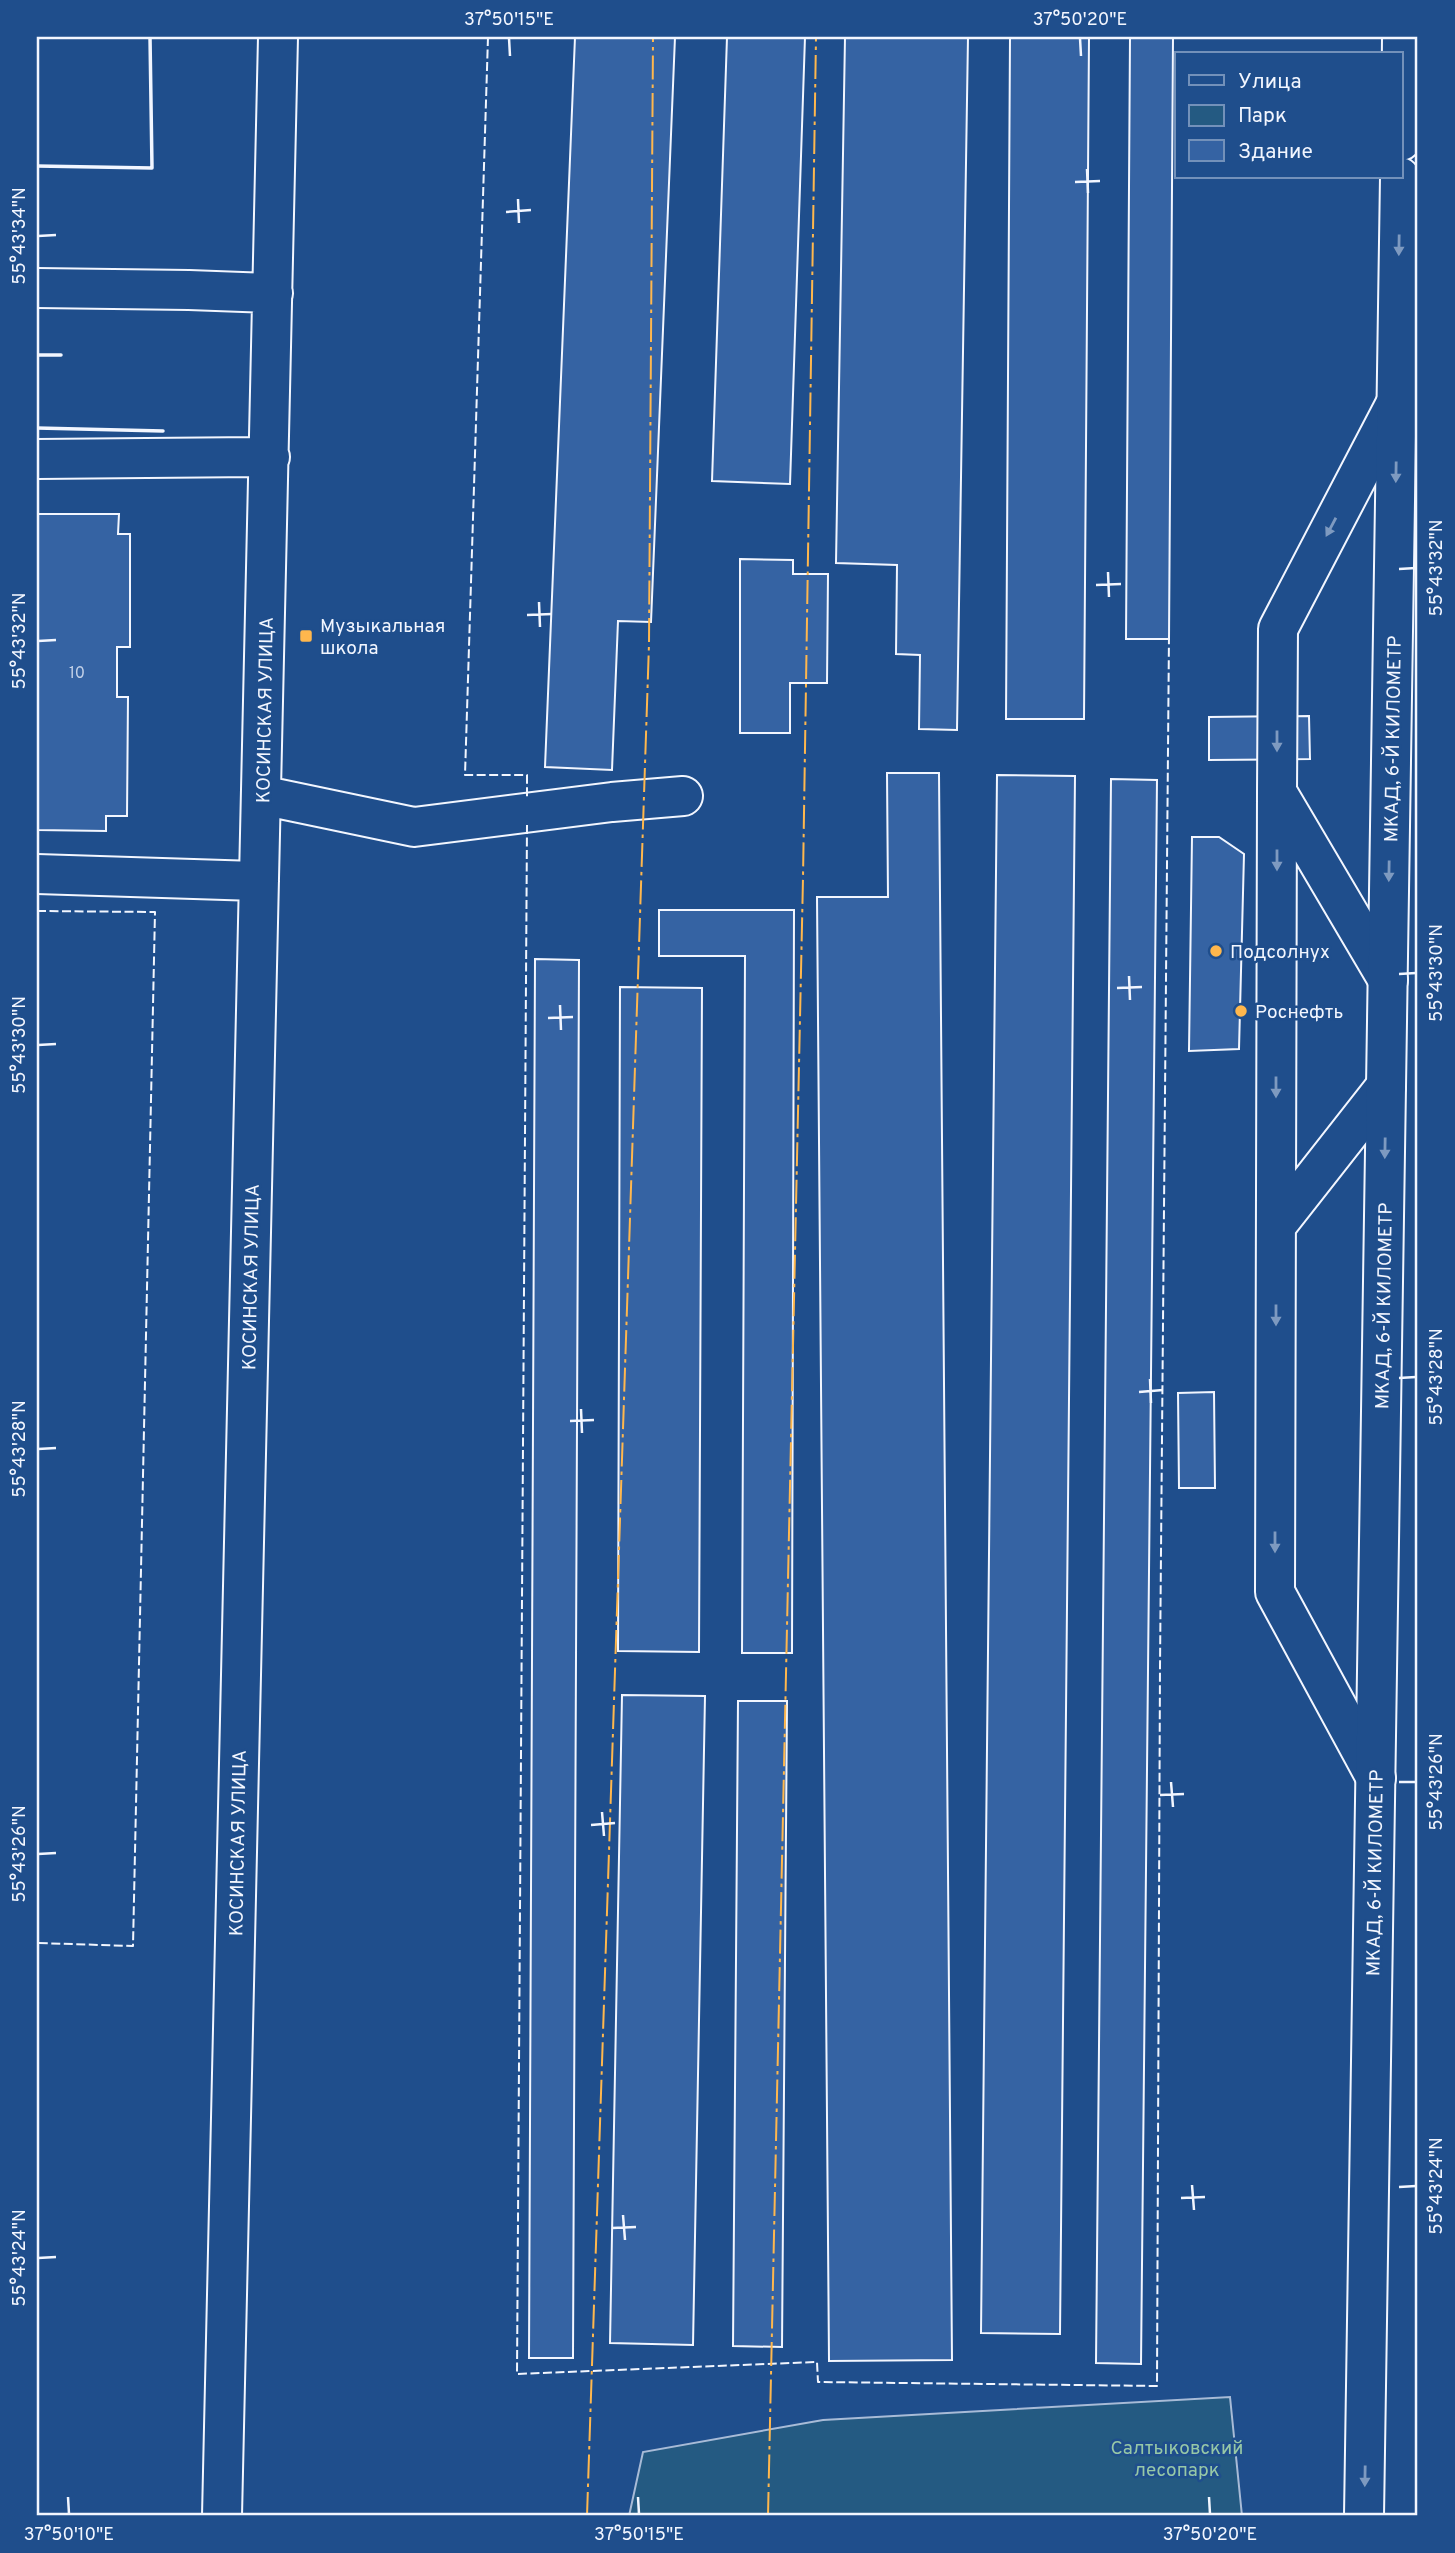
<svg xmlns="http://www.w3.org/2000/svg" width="1455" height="2553" viewBox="0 0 1455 2553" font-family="Overpass,sans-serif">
<rect width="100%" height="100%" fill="#1f4e8c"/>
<path fill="#245a82" stroke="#a8bbd7" stroke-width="2" d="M1230,2397L1242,2516H629L643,2452L823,2420Z"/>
<path fill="#3563a3" stroke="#f2f6ff" stroke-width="2" d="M575,37H675L651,622L618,621L612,770L545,767Z
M727,37H805L790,484L712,481Z
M845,37H968L957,730L919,729L920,655L896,654L897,565L836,563Z
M1010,37H1089L1084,719H1006Z
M1130,37H1173L1169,639H1126Z
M37,514H119L118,534H130V647H117V697H128L127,816H106V831L37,830Z
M740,559L793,560V574H828L827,683H790V733H740Z
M1309,716L1310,759L1209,760V717Z
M887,773H939L952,2360L829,2361L817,897H888Z
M997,775L1075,776L1060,2334L981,2333Z
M1111,779L1157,780L1141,2364L1096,2363Z
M1192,837H1219L1244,854L1239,1049L1189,1051Z
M659,910H794L792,1653H742L745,956H659Z
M535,959L579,960L573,2358H529Z
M620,987L702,988L699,1652L618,1651Z
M1214,1392L1215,1488H1179L1178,1393Z
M622,1695L705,1696L693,2345L610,2343Z
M738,1701H787L782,2347L733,2346Z"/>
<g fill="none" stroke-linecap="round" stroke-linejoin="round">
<defs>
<path id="minor" d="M37,288L189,290L273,293
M37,459L270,457
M1277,792L1275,1592L1376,1778
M261,795L414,827L612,802L683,796
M37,874L259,881
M1388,980L1277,792L1278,629L1397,401
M1276,1226L1386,1086
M222,2516L278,37"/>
<path id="highway" d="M1401,141L1402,37
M1364,2516L1400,177"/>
</defs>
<use href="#minor" stroke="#f2f6ff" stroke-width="42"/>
<use href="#highway" stroke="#f2f6ff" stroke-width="42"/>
<use href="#minor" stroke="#1f4e8c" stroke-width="38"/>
<use href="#highway" stroke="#1f4e8c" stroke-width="38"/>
<path stroke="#f2f6ff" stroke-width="2" stroke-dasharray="9 3.5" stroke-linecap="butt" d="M488,37L465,775H527V797
M527,825L517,2374L817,2362L818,2382L1157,2386L1160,1667L1169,635
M37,911L155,912L133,1946L37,1943"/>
<path stroke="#f2f6ff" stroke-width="3.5" d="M37,166L152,168L150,37
M37,355H61
M37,428L163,431"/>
<path stroke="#ffb74d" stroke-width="2" stroke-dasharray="24 5 3.5 5" stroke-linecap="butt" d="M587,2516L649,644L653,37
M768,2516L803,878L816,37"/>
</g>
<defs><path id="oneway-solid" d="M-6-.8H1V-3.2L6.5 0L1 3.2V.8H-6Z" transform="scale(1.75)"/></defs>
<g fill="#7e9ac0">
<use href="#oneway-solid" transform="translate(1399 245) rotate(91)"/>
<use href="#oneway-solid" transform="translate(1396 472) rotate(91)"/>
<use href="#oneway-solid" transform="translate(1331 527) rotate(118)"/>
<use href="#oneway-solid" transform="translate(1277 741) rotate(90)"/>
<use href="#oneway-solid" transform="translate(1277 860) rotate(90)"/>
<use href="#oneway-solid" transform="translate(1389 871) rotate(91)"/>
<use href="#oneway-solid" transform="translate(1276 1087) rotate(90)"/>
<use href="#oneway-solid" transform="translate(1385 1148) rotate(91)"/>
<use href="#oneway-solid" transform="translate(1276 1315) rotate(90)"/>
<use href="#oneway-solid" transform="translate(1275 1542) rotate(90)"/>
<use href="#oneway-solid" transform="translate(1365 2476) rotate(91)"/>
</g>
<path fill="none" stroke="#f2f6ff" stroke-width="2.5" d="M509,38L510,56M1080,38L1081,56M1087,169L1088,193M1075,182L1100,181M518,199L519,223M506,212L531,210M38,236L56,235M1399,569L1416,568M1108,572L1109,597M1096,585L1121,584M539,602L540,627M527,615L552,614M38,641L56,640M1399,974L1416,973M1129,976L1130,1000M1117,988L1142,987M560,1005L561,1030M548,1018L573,1017M38,1045L56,1044M1399,1378L1416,1377M1150,1379L1151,1403M1139,1392L1163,1390M581,1409L582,1433M570,1421L594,1420M38,1449L56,1448M1171,1782L1173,1807M1399,1782H1416M1160,1795L1184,1794M602,1812L604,1836M591,1825L615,1823M38,1854L56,1853M1192,2185L1194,2210M1399,2187L1416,2186M1181,2198L1205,2197M623,2215L625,2240M612,2228L636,2227M38,2258L56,2257M68,2497L69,2514M638,2497L639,2514M1209,2497L1210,2514"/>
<g fill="#ffb74d" stroke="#1f4e8c" stroke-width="2.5">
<rect x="299" y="629" width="14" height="14" rx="3.5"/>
<circle cx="1216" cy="951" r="7"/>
<circle cx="1241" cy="1011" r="7"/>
</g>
<g text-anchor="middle" stroke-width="5" stroke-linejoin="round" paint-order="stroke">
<g font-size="16" fill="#c3d1e8">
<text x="77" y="678">10</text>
</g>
<g font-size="19" fill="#f2f6ff" stroke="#1f4e8c" text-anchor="start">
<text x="320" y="632">Музыкальная<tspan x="320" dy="22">школа</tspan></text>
<text x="1230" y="958">Подсолнух</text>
<text x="1255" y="1018">Роснефть</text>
</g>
<g font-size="19" fill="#f2f6ff" stroke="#1f4e8c">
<text transform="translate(264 710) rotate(-89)" y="7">КОСИНСКАЯ УЛИЦА</text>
<text transform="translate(1392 739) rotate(-89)" y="7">МКАД, 6-Й КИЛОМЕТР</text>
<text transform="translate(250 1277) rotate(-89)" y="7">КОСИНСКАЯ УЛИЦА</text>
<text transform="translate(1383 1306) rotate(-89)" y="7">МКАД, 6-Й КИЛОМЕТР</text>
<text transform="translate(237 1843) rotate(-89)" y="7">КОСИНСКАЯ УЛИЦА</text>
<text transform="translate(1374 1873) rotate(-89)" y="7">МКАД, 6-Й КИЛОМЕТР</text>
</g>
<g font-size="19" fill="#97c8a6" stroke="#1f4e8c">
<text x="1177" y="2454">Салтыковский<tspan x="1177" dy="22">лесопарк</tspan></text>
</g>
</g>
<rect width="1455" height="2553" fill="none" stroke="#1f4e8c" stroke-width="77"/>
<rect x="1175" y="52" width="228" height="126" fill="#1f4e8c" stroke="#7391ba" stroke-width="2"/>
<rect x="1189" y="75" width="35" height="10" fill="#1f4e8c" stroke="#7391ba" stroke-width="2"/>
<text x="1238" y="88" font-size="21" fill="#f2f6ff">Улица</text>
<rect x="1189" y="105" width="35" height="21" fill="#245a82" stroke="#7391ba" stroke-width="2"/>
<text x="1238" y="122" font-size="21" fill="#f2f6ff">Парк</text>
<rect x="1189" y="140" width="35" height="21" fill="#3563a3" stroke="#7391ba" stroke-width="2"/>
<text x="1238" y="158" font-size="21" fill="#f2f6ff">Здание</text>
<rect x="38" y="38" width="1378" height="2476" fill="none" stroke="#f2f6ff" stroke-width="2.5"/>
<g font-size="18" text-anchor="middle" fill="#f2f6ff">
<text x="509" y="25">37°50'15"E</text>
<text x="1080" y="25">37°50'20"E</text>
<text transform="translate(19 236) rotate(-90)" y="6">55°43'34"N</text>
<text transform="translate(1436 568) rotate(-90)" y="6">55°43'32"N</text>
<text transform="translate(19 641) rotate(-90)" y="6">55°43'32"N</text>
<text transform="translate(1436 973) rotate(-90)" y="6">55°43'30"N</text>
<text transform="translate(19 1045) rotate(-90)" y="6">55°43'30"N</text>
<text transform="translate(1436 1377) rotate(-90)" y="6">55°43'28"N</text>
<text transform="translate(19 1449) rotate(-90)" y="6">55°43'28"N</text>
<text transform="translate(1436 1782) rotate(-90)" y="6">55°43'26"N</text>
<text transform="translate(19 1854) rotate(-90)" y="6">55°43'26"N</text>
<text transform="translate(1436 2186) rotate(-90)" y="6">55°43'24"N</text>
<text transform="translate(19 2258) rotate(-90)" y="6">55°43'24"N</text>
<text x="69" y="2540">37°50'10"E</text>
<text x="639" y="2540">37°50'15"E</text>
<text x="1210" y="2540">37°50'20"E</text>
</g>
</svg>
